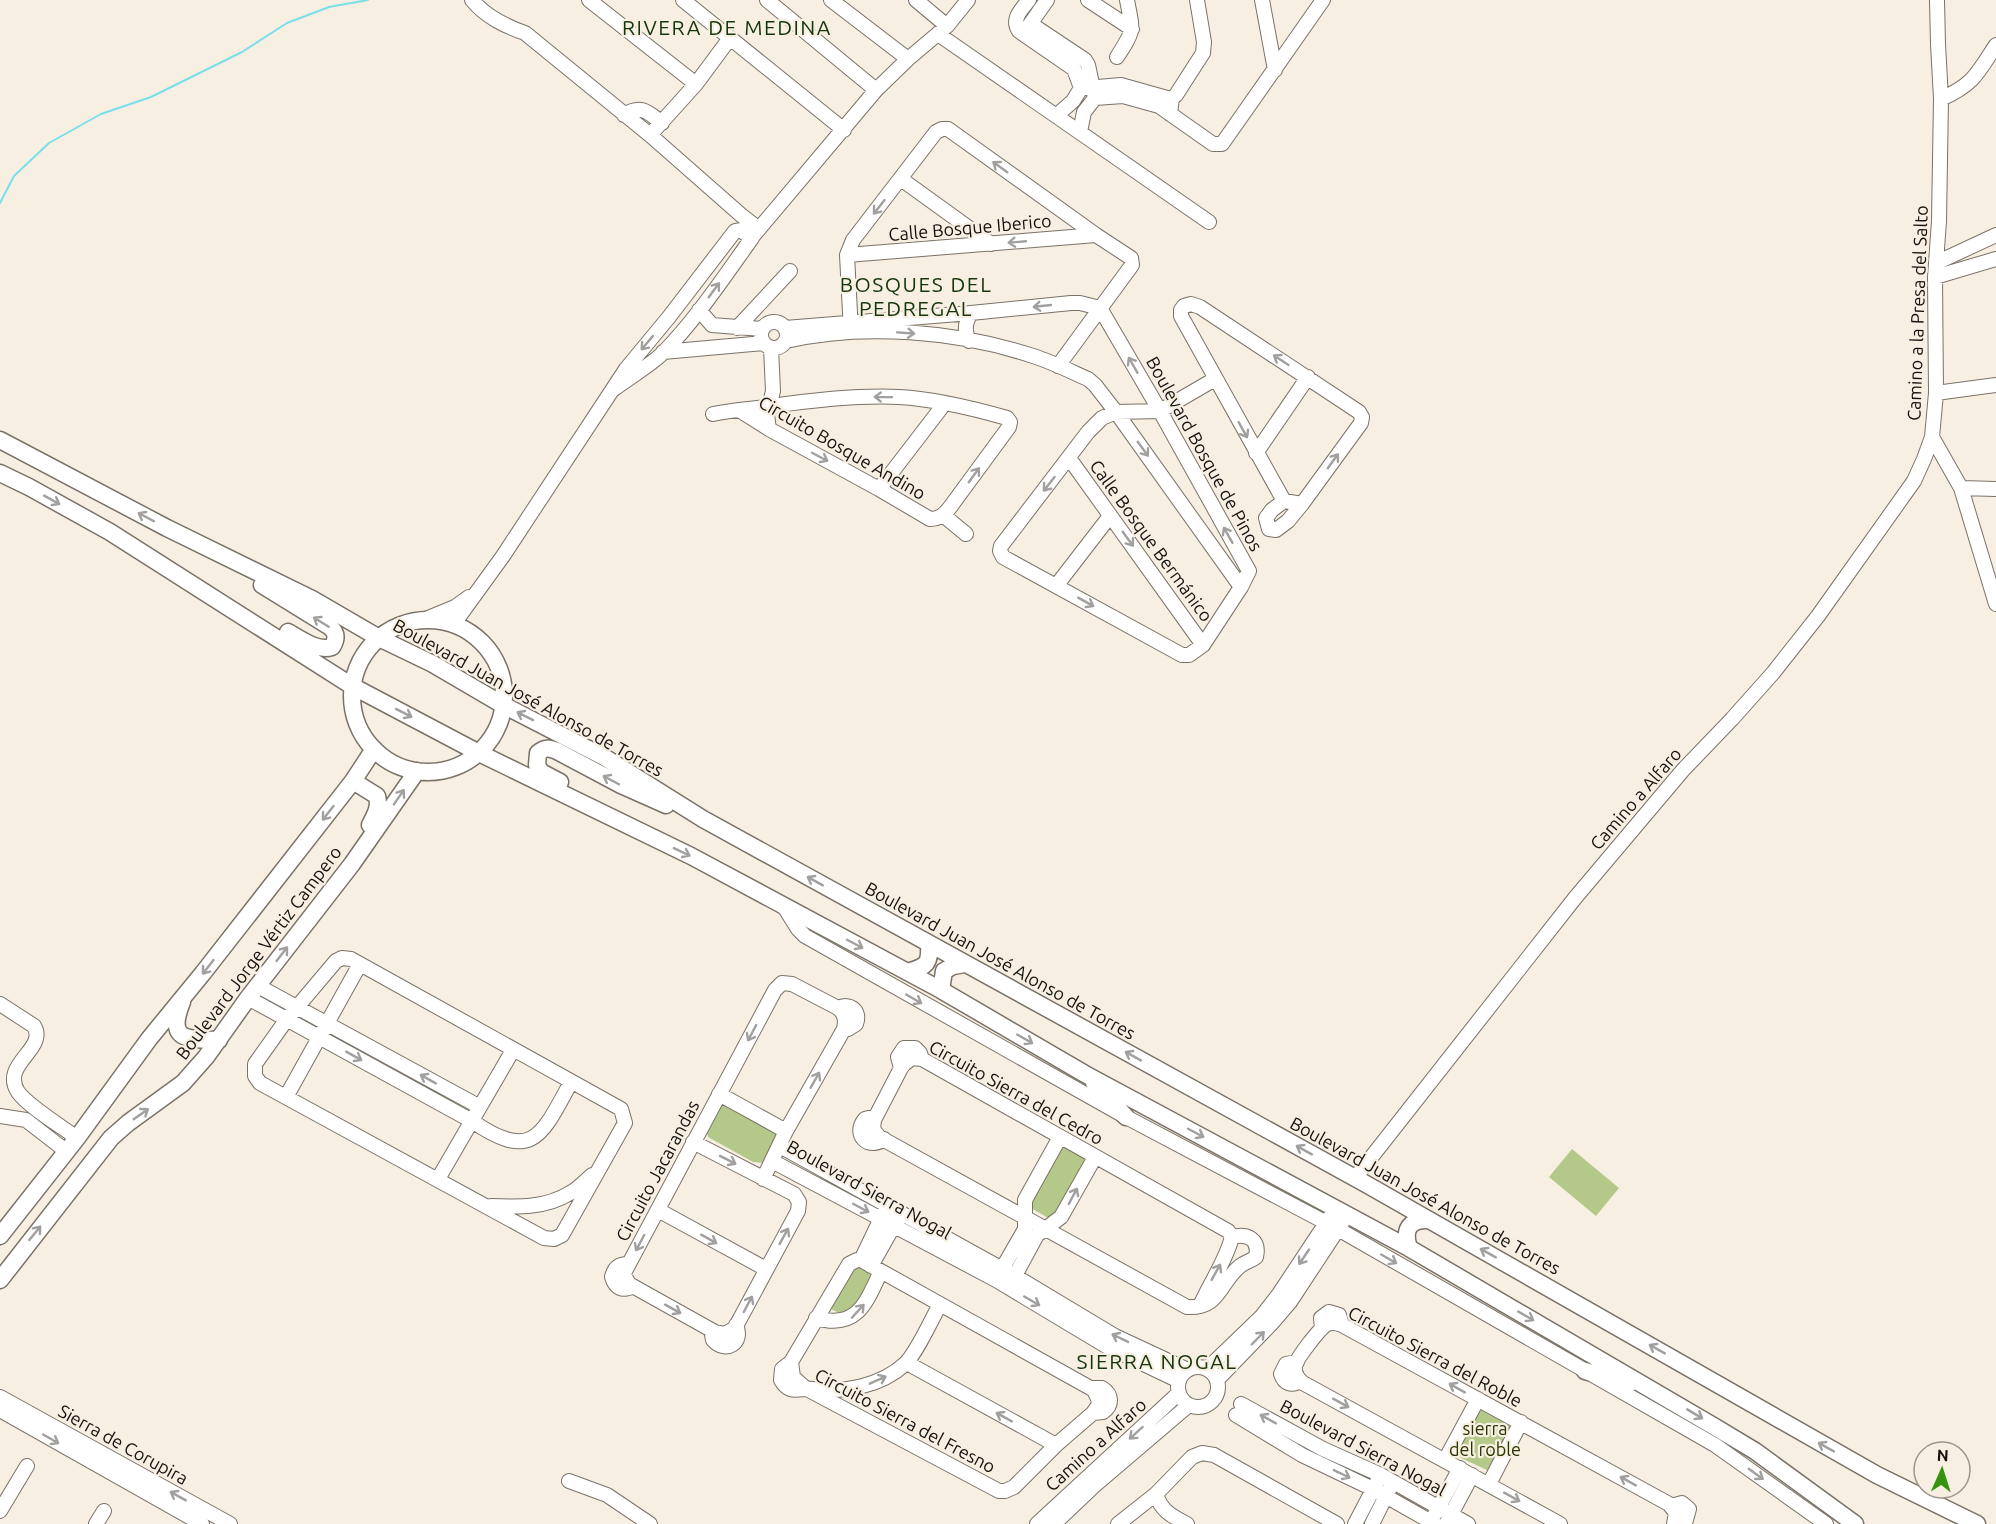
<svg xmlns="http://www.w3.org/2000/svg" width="1996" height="1524" viewBox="0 0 1996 1524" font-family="Ubuntu,sans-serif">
<rect width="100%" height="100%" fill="#f8efe3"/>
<path fill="#b4c889" d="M725,1104L777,1134L763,1163L753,1162L708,1137L706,1131L720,1105Z
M1065,1145L1086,1156V1160L1060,1211L1050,1219L1031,1208V1201L1062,1146Z
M1572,1149L1619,1188L1596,1216L1549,1177Z
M860,1263L873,1274C866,1288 851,1325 830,1308L849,1268Z
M1483,1408L1514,1425L1491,1469L1487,1470L1461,1458L1457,1451L1478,1411Z"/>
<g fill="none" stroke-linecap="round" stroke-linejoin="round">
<path stroke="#79e0eb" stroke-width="2" d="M0,203L14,176L49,143L101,114L151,97L242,52L287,23L329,7L368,0"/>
<defs>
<path id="minor" d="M472,0C486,17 505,26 525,33L650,135L741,215L759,229
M589,0L696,84
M683,0L844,130
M767,0L876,90
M831,0L908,59
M916,0L947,26
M1029,0C1021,10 1011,19 1019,31L1074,69L1081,88L1073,101L1056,116
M1088,0L1132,29
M1262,0L1275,70
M1031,24L1085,60L1088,65L1095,98
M1026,30L1047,0
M938,34L1209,222
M1117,57C1135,29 1133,32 1127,0
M1086,88L1121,85L1167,98
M1941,99C1974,84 1977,74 1996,45
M1170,114L1172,98L1176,95L1203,53L1204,42L1197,0
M624,115C641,104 648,112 662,123
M1080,132L1084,112L1095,98L1123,96L1159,106L1213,144H1222L1323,0
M650,135L696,84L730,38
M901,179L991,244
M753,236L876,90L908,59L947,26L968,0
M847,255L1096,235
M1936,263L1996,235
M1935,277L1996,259
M699,310L712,325L762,329
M761 335a13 13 0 1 1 26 0a13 13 0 1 1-26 0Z
M737,328L790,271
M785,328L971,313L1071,303H1080L1100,308L1160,411L1249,571L1241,587L1203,645L1189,655H1182L1003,557L1000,551L1001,546L1088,432L1102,418L1116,412L1160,411L1215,379
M851,332L847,255L853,240L936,132L942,129H948L1096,235L1131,258L1132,265L1058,366
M786,341C863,323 958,331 1033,356C1052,362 1070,371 1088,379L1095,385L1116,412L1241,587
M969,341C964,330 965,323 971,313
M663,352L764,343
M1936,393L1996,385
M713,414C732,410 752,409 772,406C814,400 857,395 899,397C936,399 972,408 1007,418L1010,422L1009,427L951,506C945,514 940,519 930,519L879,489L769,429L739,410
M769,429L767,415L773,391L771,348
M1932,437L1961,488L1996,604
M1256,453L1308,377
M1069,458L1203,645
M1961,488L1996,489
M879,489L945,403
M1284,501L1272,510L1266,518L1269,529L1276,530L1288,521L1302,504L1361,423L1362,417L1359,412L1200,307L1191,304L1184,306L1181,310V316L1284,501L1302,504
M943,515L966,534
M1056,586L1110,516
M426,619L455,607L469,597
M453,625L503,556L626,369L669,317L735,231L740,230L752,238C724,277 697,318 663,353C648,367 630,377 614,389
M783,905L798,929L805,936L1126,1117L1338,1229L1715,1445L1826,1524
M342,958L351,959L621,1109L625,1123L562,1235L554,1239L544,1238L260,1083L255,1076V1064L287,1019L336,961Z
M258,986L480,1107
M248,998L472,1121C533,1163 542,1135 571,1082
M0,1004L34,1026C48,1049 0,1064 18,1092C29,1107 61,1126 77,1138
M838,1008C850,1002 861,1011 856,1024L848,1029H844
M912,1058L922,1059L1228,1231L1232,1237C1247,1233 1260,1239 1256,1257C1251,1261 1245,1262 1240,1266C1219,1283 1220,1309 1187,1307L879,1137L873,1129L874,1120L901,1068L904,1064Z
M901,1068L898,1057L904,1048H915L920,1053L922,1059
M719,1094L786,1131
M286,1097L360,964
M0,1116L26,1120L66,1151
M876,1116L865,1119C852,1134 868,1151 884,1139
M693,1142L794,1194L799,1202L798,1211L735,1328L725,1334L715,1332L629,1284L625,1277L624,1273L775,990L782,983L792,984L838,1008C845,1014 846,1020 844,1029L786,1131L763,1179
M780,1146L1015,1276L1115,1336L1188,1370
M772,1161L996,1280L1106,1346L1179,1381
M1355,1178L1575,898L1683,770L1732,719L1773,673L1818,616L1914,481L1924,459L1932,437L1936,393L1935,277L1939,221L1941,99L1938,44L1937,0
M438,1179L513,1050
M491,1206C519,1207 546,1208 570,1193C578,1189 585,1181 592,1175
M658,1210L766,1269
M857,1260H861L1094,1390L1099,1401L1098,1406L1093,1413L1056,1445L1014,1487L1005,1491H999L805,1388L793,1377L791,1362L849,1264Z
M861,1260L885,1210
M628,1264C619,1264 614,1268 612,1277C615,1288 623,1292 633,1286
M871,1266L898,1218
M998,1276L1025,1229V1200L1060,1137
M1011,1283L1037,1235L1061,1217L1095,1157
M1200,1306C1210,1283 1226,1261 1232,1237
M816,1318C857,1330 866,1303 881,1271
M1322,1328L1321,1318L1329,1312L1339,1315L1342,1325
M711,1330L713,1340C726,1354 744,1343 736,1325
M791,1362L782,1369L781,1380C790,1396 800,1387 813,1389C844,1393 881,1386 905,1364C916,1354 932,1319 940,1304
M1297,1362L1286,1364L1281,1374C1284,1384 1292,1386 1300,1381
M907,1363L1056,1445
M1178 1387a20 20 0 1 1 40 0a20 20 0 1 1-40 0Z
M1207,1369L1262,1316L1279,1294L1330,1217
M1217,1380L1272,1323L1290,1302L1342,1223
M1091,1388H1102C1112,1394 1113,1405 1103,1412L1093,1413
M0,1397L230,1524
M1241,1404L1323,1449L1381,1475L1468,1524
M0,1410L202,1524
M1236,1415L1302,1455L1373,1489L1435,1524
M1445,1460L1478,1399
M569,1481L607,1495L650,1524
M1489,1484L1521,1422
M1156,1494C1161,1511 1172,1516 1187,1524
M1671,1506L1682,1503L1689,1509L1686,1520L1674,1524
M0,1511L27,1466
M1435,1514L1460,1468
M96,1524L104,1511
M1037,1524L1179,1393
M1054,1524L1094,1486L1189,1405
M1118,1524L1156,1494L1192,1457L1202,1453L1214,1455L1337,1524
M1355,1524L1377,1482
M1372,1524L1390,1488
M1446,1524L1472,1475
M1560,1524L1303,1383C1298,1379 1294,1373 1295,1366C1296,1359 1320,1328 1327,1324C1332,1322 1337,1323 1342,1325L1669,1504L1676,1513L1674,1524"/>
<path id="major" d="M0,440L167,528L312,599L379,638L433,664L503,705L604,757L703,819L1366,1184L1877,1475L1977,1524
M0,473L29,487L110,532L352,686L479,753L691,856L941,990L1085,1074L1409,1248L1715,1427L1755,1451L1855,1524
M262,585L330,627C337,633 337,639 332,647C317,652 301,639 288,632
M352 696a76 76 0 1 1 152 0a76 76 0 1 1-152 0Z
M353,781L377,796C380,807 375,815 370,825
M560,782L541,772L537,765L538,753C545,747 549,748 557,751L621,785L666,805
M908,972C927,966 930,964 929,944
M941,990L944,971L953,966L965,964
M182,1002C166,1042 188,1039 219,1040
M1094,1083L1126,1117
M0,1236L77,1138L149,1039L203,973L353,781L374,749
M1409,1248C1403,1230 1409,1219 1429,1220
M0,1280L111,1138L128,1123L183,1083L206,1057L248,998L352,864L417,771
M1585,1371L1630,1383"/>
</defs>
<use href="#minor" stroke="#7a7267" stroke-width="16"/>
<use href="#major" stroke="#7a7267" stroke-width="19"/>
<use href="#minor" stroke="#fff" stroke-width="14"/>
<use href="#major" stroke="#fff" stroke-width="16"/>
</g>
<defs><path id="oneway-shaft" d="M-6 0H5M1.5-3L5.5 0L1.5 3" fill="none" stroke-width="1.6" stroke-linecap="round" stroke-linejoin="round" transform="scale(1.5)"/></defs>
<g stroke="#a1a09f">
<use href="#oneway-shaft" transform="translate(1000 167) rotate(-144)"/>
<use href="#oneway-shaft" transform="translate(879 207) rotate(128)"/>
<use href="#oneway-shaft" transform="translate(1017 242) rotate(175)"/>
<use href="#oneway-shaft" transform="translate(714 290) rotate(-54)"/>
<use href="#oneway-shaft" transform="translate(1042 306) rotate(174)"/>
<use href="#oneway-shaft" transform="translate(906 333) rotate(4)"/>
<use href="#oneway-shaft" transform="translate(647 343) rotate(130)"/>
<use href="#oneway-shaft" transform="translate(1281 360) rotate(-147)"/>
<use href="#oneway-shaft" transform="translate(1133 365) rotate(-120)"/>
<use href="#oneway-shaft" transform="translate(883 397) rotate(-179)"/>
<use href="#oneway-shaft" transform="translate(1243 430) rotate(61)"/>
<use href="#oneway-shaft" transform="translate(1143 449) rotate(54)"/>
<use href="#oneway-shaft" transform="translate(820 457) rotate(28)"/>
<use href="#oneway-shaft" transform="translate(1333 461) rotate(-54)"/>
<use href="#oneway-shaft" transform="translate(974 475) rotate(-54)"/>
<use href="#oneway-shaft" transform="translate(1049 484) rotate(128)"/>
<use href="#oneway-shaft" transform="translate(52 500) rotate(29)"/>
<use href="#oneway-shaft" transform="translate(146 517) rotate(-152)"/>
<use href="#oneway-shaft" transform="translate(1228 535) rotate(-120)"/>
<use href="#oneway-shaft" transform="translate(1128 539) rotate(54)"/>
<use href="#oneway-shaft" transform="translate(1086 602) rotate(29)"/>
<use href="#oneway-shaft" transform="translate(321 622) rotate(-148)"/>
<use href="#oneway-shaft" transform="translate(404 713) rotate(27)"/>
<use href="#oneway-shaft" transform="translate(525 716) rotate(-153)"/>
<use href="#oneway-shaft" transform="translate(611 780) rotate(-152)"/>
<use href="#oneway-shaft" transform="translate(399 797) rotate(-55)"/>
<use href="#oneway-shaft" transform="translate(328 813) rotate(128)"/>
<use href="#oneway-shaft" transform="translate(682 852) rotate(26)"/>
<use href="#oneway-shaft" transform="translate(815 881) rotate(-151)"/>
<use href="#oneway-shaft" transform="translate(855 944) rotate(28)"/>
<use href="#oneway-shaft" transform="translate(282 954) rotate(-52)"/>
<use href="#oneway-shaft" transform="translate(208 967) rotate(128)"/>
<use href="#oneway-shaft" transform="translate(914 999) rotate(30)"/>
<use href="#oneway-shaft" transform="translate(752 1033) rotate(118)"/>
<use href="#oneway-shaft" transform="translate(1025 1039) rotate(30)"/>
<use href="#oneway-shaft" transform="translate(354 1056) rotate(29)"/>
<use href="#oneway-shaft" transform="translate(1133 1056) rotate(-151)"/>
<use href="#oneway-shaft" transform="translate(428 1079) rotate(-151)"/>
<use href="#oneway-shaft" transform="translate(815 1080) rotate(-60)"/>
<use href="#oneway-shaft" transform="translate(141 1114) rotate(-35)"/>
<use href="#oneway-shaft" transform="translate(1196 1133) rotate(28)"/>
<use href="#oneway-shaft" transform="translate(1304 1150) rotate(-151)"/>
<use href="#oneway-shaft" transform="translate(728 1160) rotate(27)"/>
<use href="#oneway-shaft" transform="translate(1073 1196) rotate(-62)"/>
<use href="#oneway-shaft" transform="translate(861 1208) rotate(28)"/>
<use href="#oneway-shaft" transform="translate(35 1233) rotate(-51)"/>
<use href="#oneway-shaft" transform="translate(784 1236) rotate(-61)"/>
<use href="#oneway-shaft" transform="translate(709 1239) rotate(29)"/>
<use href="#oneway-shaft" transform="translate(640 1243) rotate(118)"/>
<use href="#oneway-shaft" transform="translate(1488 1253) rotate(-151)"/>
<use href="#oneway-shaft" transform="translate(1304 1257) rotate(124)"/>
<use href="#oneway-shaft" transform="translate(1389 1259) rotate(30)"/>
<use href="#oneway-shaft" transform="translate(1216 1272) rotate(-61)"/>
<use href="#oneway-shaft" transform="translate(1032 1301) rotate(30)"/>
<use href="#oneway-shaft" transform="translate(748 1304) rotate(-62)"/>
<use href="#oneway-shaft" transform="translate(673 1309) rotate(29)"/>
<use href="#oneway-shaft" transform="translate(858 1311) rotate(-48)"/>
<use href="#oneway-shaft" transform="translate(1526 1316) rotate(30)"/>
<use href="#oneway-shaft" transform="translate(1120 1338) rotate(-154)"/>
<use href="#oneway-shaft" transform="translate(1258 1338) rotate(-46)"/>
<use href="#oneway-shaft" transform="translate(1657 1349) rotate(-151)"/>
<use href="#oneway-shaft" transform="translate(878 1380) rotate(-24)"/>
<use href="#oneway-shaft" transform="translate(1457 1388) rotate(-151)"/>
<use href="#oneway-shaft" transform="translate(1341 1403) rotate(29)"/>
<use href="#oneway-shaft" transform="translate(1695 1414) rotate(31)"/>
<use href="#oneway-shaft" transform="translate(1004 1417) rotate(-151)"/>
<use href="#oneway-shaft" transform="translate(1268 1419) rotate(-151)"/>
<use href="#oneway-shaft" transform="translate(1136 1433) rotate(138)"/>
<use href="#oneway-shaft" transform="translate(51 1439) rotate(30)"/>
<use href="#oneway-shaft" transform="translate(1826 1447) rotate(-151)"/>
<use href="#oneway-shaft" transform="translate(1342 1474) rotate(26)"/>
<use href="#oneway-shaft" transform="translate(1756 1474) rotate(36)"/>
<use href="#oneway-shaft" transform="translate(1628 1481) rotate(-151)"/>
<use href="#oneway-shaft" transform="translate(178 1496) rotate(-151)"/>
<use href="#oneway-shaft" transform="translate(1512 1497) rotate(29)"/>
</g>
<g text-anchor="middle" stroke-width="4.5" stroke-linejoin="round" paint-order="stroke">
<g font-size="18" fill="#14110e" stroke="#f8efe3">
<text transform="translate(970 228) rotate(-5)" y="6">Calle Bosque Iberico</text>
<text transform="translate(1918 313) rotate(-88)" y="6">Camino a la Presa del Salto</text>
<text transform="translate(842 448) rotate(30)" y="6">Circuito Bosque Andino</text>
<text transform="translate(1204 454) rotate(61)" y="6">Boulevard Bosque de Pinos</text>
<text transform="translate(1151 541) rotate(54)" y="6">Calle Bosque Bermánico</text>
<text transform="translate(528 698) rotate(29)" y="6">Boulevard Juan José Alonso de Torres</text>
<text transform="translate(1636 799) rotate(-49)" y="6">Camino a Alfaro</text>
<text transform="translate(259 953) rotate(-53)" y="6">Boulevard Jorge Vértiz Campero</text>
<text transform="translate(1000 961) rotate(29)" y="6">Boulevard Juan José Alonso de Torres</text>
<text transform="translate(1016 1093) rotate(29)" y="6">Circuito Sierra del Cedro</text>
<text transform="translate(658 1171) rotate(-62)" y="6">Circuito Jacarandas</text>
<text transform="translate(869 1190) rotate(29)" y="6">Boulevard Sierra Nogal</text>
<text transform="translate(1425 1196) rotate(29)" y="6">Boulevard Juan José Alonso de Torres</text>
<text transform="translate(1435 1357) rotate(28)" y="6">Circuito Sierra del Roble</text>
<text transform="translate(905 1421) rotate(28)" y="6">Circuito Sierra del Fresno</text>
<text transform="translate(123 1445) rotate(29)" y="6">Sierra de Corupira</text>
<text transform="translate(1096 1445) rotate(-42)" y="6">Camino a Alfaro</text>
<text transform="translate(1363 1448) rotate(28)" y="6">Boulevard Sierra Nogal</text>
</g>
<g font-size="18" fill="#293600" stroke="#f8efe3">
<text x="1485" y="1435">sierra<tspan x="1485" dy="21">del roble</tspan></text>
</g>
<g font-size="21" letter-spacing="1.5" fill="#14360a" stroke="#f8efe3">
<text x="727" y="35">RIVERA DE MEDINA</text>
<text x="916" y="292">BOSQUES DEL<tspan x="916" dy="24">PEDREGAL</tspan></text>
<text x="1157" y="1369">SIERRA NOGAL</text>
</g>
</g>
<g transform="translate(1942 1470) rotate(3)"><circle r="28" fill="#f8efe3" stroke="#9d968e" stroke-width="1.5"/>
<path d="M0-4.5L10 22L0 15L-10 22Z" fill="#35930f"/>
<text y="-9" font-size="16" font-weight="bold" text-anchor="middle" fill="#14110e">N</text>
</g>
</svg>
